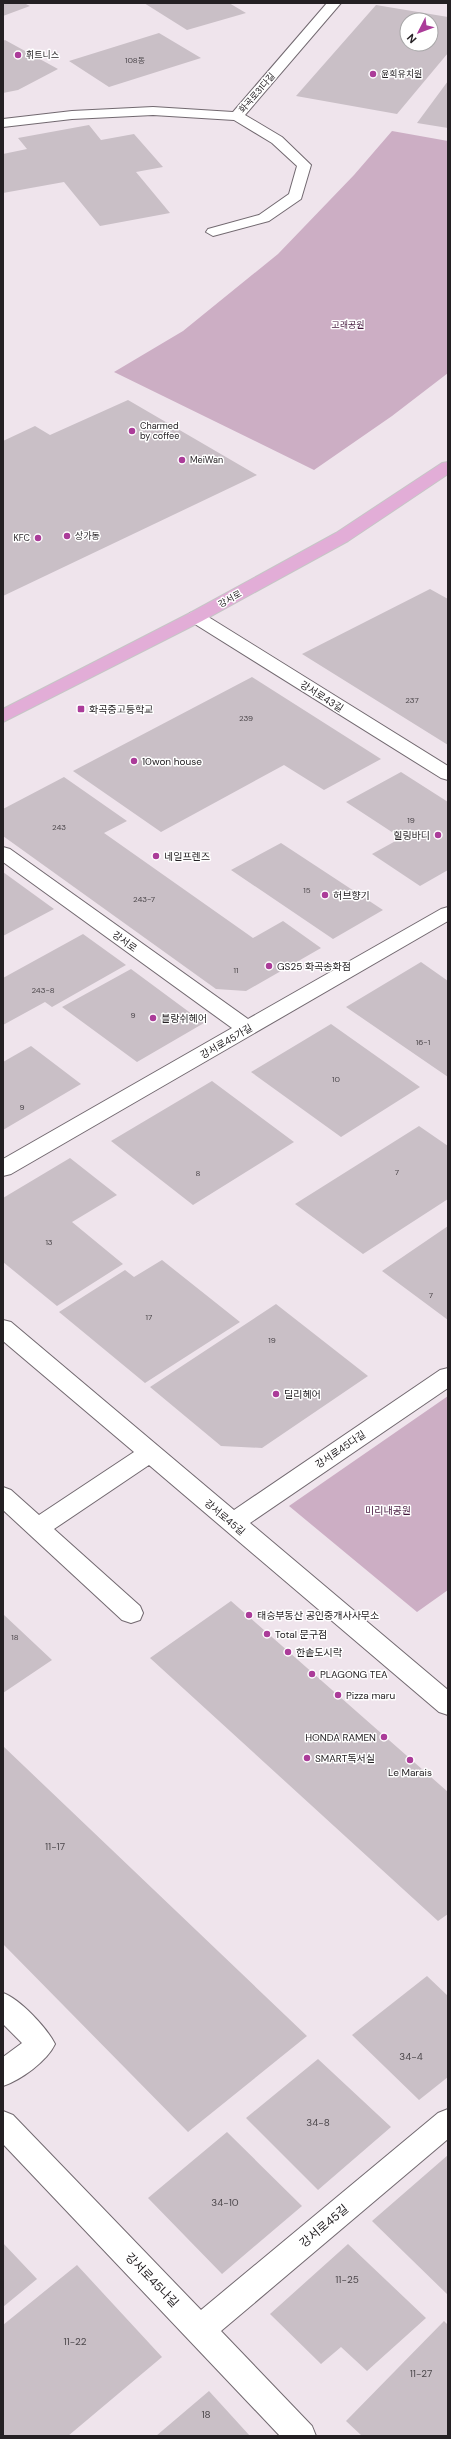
<svg xmlns="http://www.w3.org/2000/svg" width="451" height="2439" viewBox="0 0 451 2439" font-family="'DM Sans','Noto Sans KR',sans-serif">
<rect width="100%" height="100%" fill="#efe4ec"/>
<path fill="#ccaec4" d="M392,131L448,141V373L392,416L314,470L114,372L183,331L278,254L354,175Z
M448,1396V1590L417,1612L289,1506Z"/>
<path fill="#c9bfc6" fill-rule="evenodd" d="M3,3H24L30,6L3,16Z
M144,3H229L246,13L187,30Z
M376,5L448,17V53L397,114L296,96ZM407,20H431V44H407Z
M159,33L201,58L109,87L69,61Z
M5,40L58,69L18,90L3,93V41Z
M448,81V128L417,123Z
M89,125L101,140L134,134L163,167L136,172L170,213L100,226L64,182L3,193V154L27,149L18,138Z
M128,400L257,475L3,596V441L35,426L50,435Z
M430,589L448,599V745L302,654Z
M252,677L381,759L324,790L284,765L161,832L73,771Z
M401,772L448,802V870L420,886L372,854L401,838L346,802Z
M64,777L127,821L104,833L253,938L283,921L321,948L246,991L216,989L3,836V809Z
M281,843L383,910L333,939L231,870Z
M3,872L54,909L3,936Z
M83,934L126,965L52,1007L45,1002L3,1025V978Z
M421,962L448,981V1077L346,1007Z
M131,969L204,1023L137,1062L62,1007Z
M331,1024L420,1087L341,1137L251,1072Z
M31,1046L81,1084L3,1130V1062Z
M212,1081L294,1142L193,1205L111,1141Z
M419,1126L448,1146V1199L363,1254L295,1204Z
M70,1158L117,1195L72,1222L123,1264L57,1306L3,1262V1198Z
M448,1226V1320L382,1271Z
M162,1260L240,1322L145,1383L59,1312L125,1270L134,1277Z
M276,1304L368,1376L262,1448L221,1446L150,1387Z
M231,1601L448,1792V1914L438,1921L150,1658Z
M3,1614L52,1660L3,1693Z
M3,1746L307,2036L188,2132L3,1944Z
M427,1976L448,1996V2077L419,2100L352,2035Z
M318,2059L391,2127L318,2190L246,2118Z
M227,2132L302,2206L222,2274L148,2198Z
M448,2155V2295L372,2221Z
M3,2243L37,2279L3,2307Z
M348,2244L426,2318L367,2371L341,2347L321,2364L270,2314Z
M77,2265L162,2357L68,2436H3V2325Z
M444,2321L448,2325V2436H362L346,2421Z
M209,2391L250,2436H156Z"/>
<g fill="none" stroke-linecap="round" stroke-linejoin="round">
<defs>
<path id="minor" d="M327,3H341L245,115L282,137L311,165L301,199L269,221L213,236L206,232L208,229L259,215L289,194L297,166L272,143L234,120L153,115L72,119L3,127V119L72,111L153,107L233,112Z
M196,612L202,613L448,766V780L441,778L190,621L187,617L190,613Z
M3,847L10,849L248,1019L441,909L448,907V921L11,1174L3,1176V1159L232,1028L3,862Z
M3,1320L11,1322L234,1510L440,1370L448,1368V1388L250,1523L448,1690V1715L439,1712L149,1465L54,1529L140,1606L143,1613L140,1620L131,1623L122,1620L3,1510V1487L11,1490L39,1515L134,1452L3,1341Z
M3,1993C20,1999 47,2028 55,2044C47,2061 21,2080 3,2086V2057L22,2043L3,2024Z
M448,2109V2139L221,2331L312,2426L316,2436H280L3,2144V2111L13,2115L201,2310L438,2113Z"/>
<path id="major" d="M448,462V474L348,541L202,621L3,722V709L190,613L336,533L442,463Z"/>
</defs>
<use href="#minor" stroke="#726970" stroke-width="2"/>
<use href="#major" stroke="#c6c5c6" stroke-width="2"/>
<use href="#minor" fill="#fff" fill-rule="evenodd"/>
<use href="#major" fill="#e2add7" fill-rule="evenodd"/>
</g>
<g fill="#ab3c99" stroke="#fff" stroke-width="1.5">
<circle cx="18" cy="55" r="4"/>
<circle cx="373" cy="74" r="4"/>
<circle cx="132" cy="431" r="4"/>
<circle cx="182" cy="460" r="4"/>
<circle cx="67" cy="536" r="4"/>
<circle cx="38" cy="538" r="4"/>
<rect x="77" y="705" width="8" height="8" rx="2"/>
<circle cx="134" cy="761" r="4"/>
<circle cx="438" cy="835" r="4"/>
<circle cx="156" cy="856" r="4"/>
<circle cx="325" cy="895" r="4"/>
<circle cx="269" cy="966" r="4"/>
<circle cx="153" cy="1018" r="4"/>
<circle cx="276" cy="1394" r="4"/>
<circle cx="249" cy="1615" r="4"/>
<circle cx="267" cy="1634" r="4"/>
<circle cx="288" cy="1652" r="4"/>
<circle cx="312" cy="1674" r="4"/>
<circle cx="338" cy="1695" r="4"/>
<circle cx="384" cy="1737" r="4"/>
<circle cx="307" cy="1758" r="4"/>
<circle cx="410" cy="1760" r="4"/>
</g>
<g text-anchor="middle" stroke-width="3" stroke-linejoin="round" paint-order="stroke">
<g font-size="8" fill="#4d484c">
<text x="135" y="63">108동</text>
<text x="412" y="703">237</text>
<text x="246" y="721">239</text>
<text x="411" y="823">19</text>
<text x="59" y="830">243</text>
<text x="307" y="893">15</text>
<text x="144" y="902">243-7</text>
<text x="236" y="973">11</text>
<text x="43" y="993">243-8</text>
<text x="133" y="1018">9</text>
<text x="423" y="1045">16-1</text>
<text x="336" y="1082">10</text>
<text x="22" y="1110">9</text>
<text x="397" y="1175">7</text>
<text x="198" y="1176">8</text>
<text x="49" y="1245">13</text>
<text x="431" y="1298">7</text>
<text x="149" y="1320">17</text>
<text x="272" y="1343">19</text>
<text x="15" y="1640">18</text>
</g>
<g font-size="9" fill="#242023" stroke="#fff" text-anchor="start">
<text x="26" y="58">휘트니스</text>
<text x="381" y="77">윤희유치원</text>
<text x="140" y="429">Charmed<tspan x="140" dy="10">by coffee</tspan></text>
<text x="190" y="463">MeiWan</text>
<text x="75" y="539">상가동</text>
<text x="30" y="541" text-anchor="end">KFC</text>
</g>
<g font-size="9" fill="#242023" stroke="#fff">
<text transform="translate(257 93) rotate(-49)" y="3">화곡로31다길</text>
<text transform="translate(230 599) rotate(-29)" y="3">강서로</text>
</g>
<g font-size="9" fill="#44163c" stroke="#fff">
<text x="348" y="328">고래공원</text>
</g>
<g font-size="10" fill="#242023" stroke="#fff">
<text transform="translate(322 696) rotate(32)" y="4">강서로43길</text>
<text transform="translate(125 941) rotate(36)" y="4">강서로</text>
<text transform="translate(226 1041) rotate(-30)" y="4">강서로45가길</text>
<text transform="translate(340 1449) rotate(-34)" y="4">강서로45다길</text>
<text transform="translate(225 1517) rotate(40)" y="4">강서로45길</text>
</g>
<g font-size="10" fill="#242023" stroke="#fff" text-anchor="start">
<text x="89" y="713">화곡중고등학교</text>
<text x="142" y="765">10won house</text>
<text x="430" y="839" text-anchor="end">힐링바디</text>
<text x="164" y="860">네일프렌즈</text>
<text x="333" y="899">허브향기</text>
<text x="277" y="970">GS25 화곡송화점</text>
<text x="161" y="1022">블랑쉬헤어</text>
<text x="284" y="1398">딜리헤어</text>
<text x="257" y="1619">태승부동산 공인중개사사무소</text>
<text x="275" y="1638">Total 문구점</text>
<text x="296" y="1656">한솥도시락</text>
<text x="320" y="1678">PLAGONG TEA</text>
<text x="346" y="1699">Pizza maru</text>
<text x="376" y="1741" text-anchor="end">HONDA RAMEN</text>
<text x="315" y="1762">SMART독서실</text>
<text x="410" y="1776" text-anchor="middle">Le Marais</text>
</g>
<g font-size="10" fill="#44163c" stroke="#fff">
<text x="388" y="1514">미리내공원</text>
</g>
<g font-size="10" fill="#4d484c">
<text x="55" y="1850">11-17</text>
<text x="411" y="2060">34-4</text>
<text x="318" y="2126">34-8</text>
<text x="225" y="2206">34-10</text>
<text x="347" y="2283">11-25</text>
<text x="75" y="2345">11-22</text>
<text x="421" y="2377">11-27</text>
<text x="206" y="2418">18</text>
</g>
<g font-size="12" fill="#242023" stroke="#fff">
<text transform="translate(324 2226) rotate(-40)" y="4">강서로45길</text>
<text transform="translate(152 2280) rotate(46)" y="4">강서로45나길</text>
</g>
</g>
<rect width="451" height="2439" fill="none" stroke="#242023" stroke-width="8"/>
<g transform="translate(419 32) rotate(228)"><circle r="19" fill="#ffffff" stroke="#a7a6a7"/>
<path d="M0-3L7 15L0 10L-7 15Z" fill="#ab3c99"/>
<text y="-6" font-size="11" font-weight="bold" text-anchor="middle" fill="#242023">N</text>
</g>
</svg>
